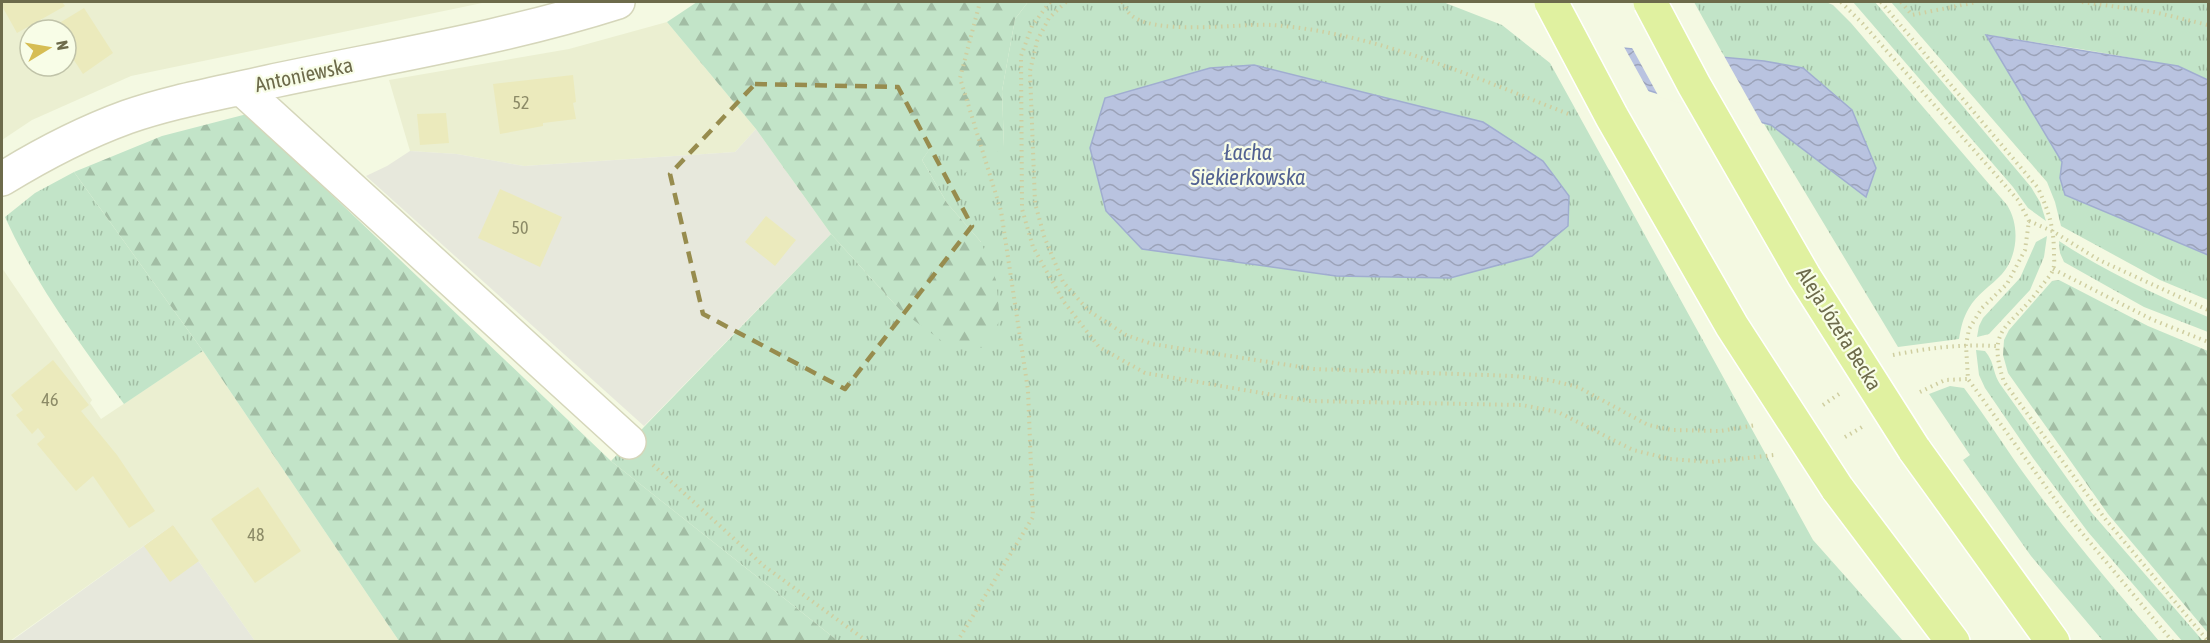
<svg xmlns="http://www.w3.org/2000/svg" width="2210" height="643" viewBox="0 0 2210 643" font-family="'Asap Condensed',sans-serif">
<defs>
<pattern id="grass-tufts" width="24" height="20" patternUnits="userSpaceOnUse" patternTransform="scale(1.5)"><rect width="24" height="20" fill="#c2e4c8"/><path d="M3 7l-1-3M5 7V3M7 7l1-3M15 17l-1-3M17 17v-4M19 17l1-3" fill="none" stroke="#a2bda4"/></pattern>
<pattern id="forest-firs" width="22" height="20" patternUnits="userSpaceOnUse" patternTransform="scale(1.5)"><rect width="22" height="20" fill="#c2e4c8"/><path d="M5 1l3.5 6h-7zM16 11l3.5 6h-7z" fill="#a2bda4"/></pattern>
<pattern id="water-waves" width="16" height="10" patternUnits="userSpaceOnUse" patternTransform="scale(1.5)"><rect width="16" height="10" fill="#b9c3e0"/><path d="M0 5q4-4 8 0t8 0" fill="none" stroke="#9ba2b8"/></pattern>
</defs>
<rect width="100%" height="100%" fill="#f4f9e2"/>
<path fill="#ebefd1" fill-rule="evenodd" d="M2,2H487L131,76L32,120L2,140ZM30,30H66V66H30Z
M667,22L756,129L735,152L524,166L457,154L410,151L389,80L569,49Z
M2,268L92,400L90,403L101,419L203,351L399,641H255L173,525L10,641H2Z"/>
<path fill="#e7e8dc" d="M756,129L831,234L644,426L366,176L387,166L410,151L457,154L524,166L735,152Z
M173,525L255,641L10,642Z"/>
<path fill="url(#grass-tufts)" d="M1028,2H1443L1502,25L1550,63L1813,540L1903,641H838L611,461L831,234L900,310L981,242L947,203L922,160L937,138L1004,147L1002,91L1015,19Z
M1694,2H1826L1833,5L1851,23L2007,205C2020,225 2018,256 2002,274C1991,286 1977,294 1969,308C1963,318 1961,327 1959,339L1898,347L1764,124L1771,125L1803,68L1725,58Z
M1853,2H1875L2031,187L2040,202L2046,221L2028,208L2013,187Z
M1891,2L2208,3V80L2178,66L2080,49L1987,35L2062,162L2060,178L2065,195L2208,255V300L2160,280L2061,226L2055,202L2047,182Z
M74,172L203,351L124,404C81,345 35,284 5,217L35,193Z
M2047,236L2044,257L2030,290L1989,334L1977,337L1979,326L1983,318L2020,278L2036,242Z
M2059,241C2106,272 2156,295 2208,317V332L2144,307L2064,262L2060,253Z
M1976,350L1985,351C1995,363 1992,371 2000,384L2091,512L2203,641H2182L2088,532L2033,458L1985,388L1979,375Z
M1950,386L1964,388C1987,418 2007,451 2030,482C2070,537 2115,589 2159,641H2103L2031,556L1963,460L1970,455L1929,394Z"/>
<path fill="url(#forest-firs)" d="M697,2H1028L1015,19L1002,91L1004,147L965,173L937,139L922,160L947,203L981,242L996,280L1000,320L984,348L946,344L900,310L831,234L756,129L667,22Z
M247,114L611,461L838,641H399L203,351L74,172L162,136Z
M2059,280L2148,326L2208,351V633L2108,514L2008,373L2003,355L2004,340L2009,330L2052,281Z"/>
<path fill="url(#water-waves)" stroke="#a0add0" stroke-width="1.5" d="M1986,35L2178,66L2208,80V255L2065,195L2060,178L2062,162Z
M1590,45L1764,61L1803,68L1852,110L1876,168L1866,197L1771,125L1679,100L1555,61Z
M1254,65L1483,122L1543,161L1569,196L1568,226L1532,256L1450,278L1336,276L1142,249L1106,211L1090,148L1105,98L1210,68Z"/>
<path fill="#f4f9e2" d="M1589,42L1623,45L1650,94L1552,62L1553,58Z
M1631,46L1723,54L1764,127L1659,97Z"/>
<path fill="#ebeabc" d="M2,2H62L65,6L17,33L2,6Z
M84,8L113,53L83,74L66,48V41L71,38L61,22Z
M573,75L576,102L573,103L576,119L543,123V126L500,134L493,84Z
M446,113L449,143L420,145L417,114Z
M500,189L562,217L540,267L478,238Z
M766,216L796,240L775,266L745,242Z
M53,360L89,405L81,411L117,455L155,511L129,528L93,476L76,491L37,444L45,437L38,428L32,434L16,415L23,410L11,395Z
M258,487L301,551L255,583L211,519Z
M173,525L199,561L170,582L144,546Z"/>
<g fill="none" stroke-linecap="round" stroke-linejoin="round">
<defs>
<path id="minor" d="M241,88L629,442
M2,179C41,155 83,133 127,117C173,101 221,93 268,82C385,57 505,38 618,2"/>
<path id="major" d="M1914,449L2053,642
M1837,488L1953,642"/>
</defs>
<use href="#minor" stroke="#d5d6ba" stroke-width="36"/>
<use href="#major" stroke="#fff" stroke-width="36"/>
<path stroke="#cfcea0" stroke-width="4" stroke-dasharray="1.5 4.5" stroke-linecap="butt" d="M1050,2L1032,26L1021,56L1022,209L1033,247L1064,302L1099,347L1145,373L1309,401L1522,405L1558,412L1633,450L1670,459L1711,462L1774,455
M1066,2L1049,18L1037,41L1030,71L1035,203L1044,236L1063,282L1089,311L1126,335L1152,344L1314,369L1514,376L1549,380L1578,387L1648,425L1672,430L1721,431L1756,425
M1122,2C1125,5 1126,10 1129,13C1150,37 1240,23 1272,25C1376,33 1474,77 1571,115
M1841,2L1863,24L2018,200L2029,221L2025,250L2007,284L1982,308L1969,329L1966,345L1968,379L2062,509L2173,642
M1881,2L2038,188C2049,212 2054,227 2054,255C2054,259 2055,265 2053,269C2052,275 2044,282 2040,288C2011,329 1985,325 2004,382L2106,520L2208,641
M1901,2L1912,15L1977,2
M2082,2L2154,12L2208,25
M2029,221L2054,232L2099,260L2208,310
M2053,269L2151,319L2208,342
M1893,355C1928,348 1961,344 1996,346
M1920,392L1945,380L1968,379
M1823,405L1839,394
M1845,437L1862,427
M653,465L764,566L868,642
M957,642L1033,517L1028,390L1001,211L960,78L980,2"/>
<use href="#minor" stroke="#fff" stroke-width="33"/>
<use href="#major" stroke="#e0f1a0" stroke-width="33"/>
<defs>
<path id="major-bridge" d="M1551,2L1612,117L1732,326L1837,488
M1650,2L1694,85L1804,276L1914,449"/>
</defs>
<use href="#major-bridge" stroke="#fff" stroke-width="36" stroke-linecap="butt"/>
<use href="#major-bridge" stroke="#e0f1a0" stroke-width="33"/>
</g>
<path fill="none" stroke="#978c4e" stroke-width="4.5" stroke-dasharray="12 8" stroke-linejoin="round" d="M755,84L898,87L972,226L845,389L703,314L670,174Z"/>
<g text-anchor="middle" stroke-width="4.5" stroke-linejoin="round" paint-order="stroke">
<g font-size="18" fill="#8c8b67">
<text x="521" y="109">52</text>
<text x="520" y="234">50</text>
<text x="50" y="406">46</text>
<text x="256" y="541">48</text>
</g>
<g font-size="21" fill="#6d6b4b" stroke="#f8fde7">
<text transform="translate(304 75) rotate(-12)" y="7">Antoniewska</text>
<text transform="translate(1839 329) rotate(58)" y="7">Aleja Józefa Becka</text>
</g>
<g font-size="22" font-style="italic" fill="#526292" stroke="#f8fde7">
<text x="1248" y="160">Łacha<tspan x="1248" dy="25">Siekierkowska</tspan></text>
</g>
</g>
<rect width="2210" height="643" fill="none" stroke="#6d6b4b" stroke-width="6"/>
<g transform="translate(48 48) rotate(79)"><circle r="28" fill="#f8fde7" stroke="#c0c3a9" stroke-width="1.5"/>
<path d="M0-4.5L10 22L0 15L-10 22Z" fill="#d6bd53"/>
<text y="-9" font-size="16" font-weight="bold" text-anchor="middle" fill="#6d6b4b">N</text>
</g>
</svg>
